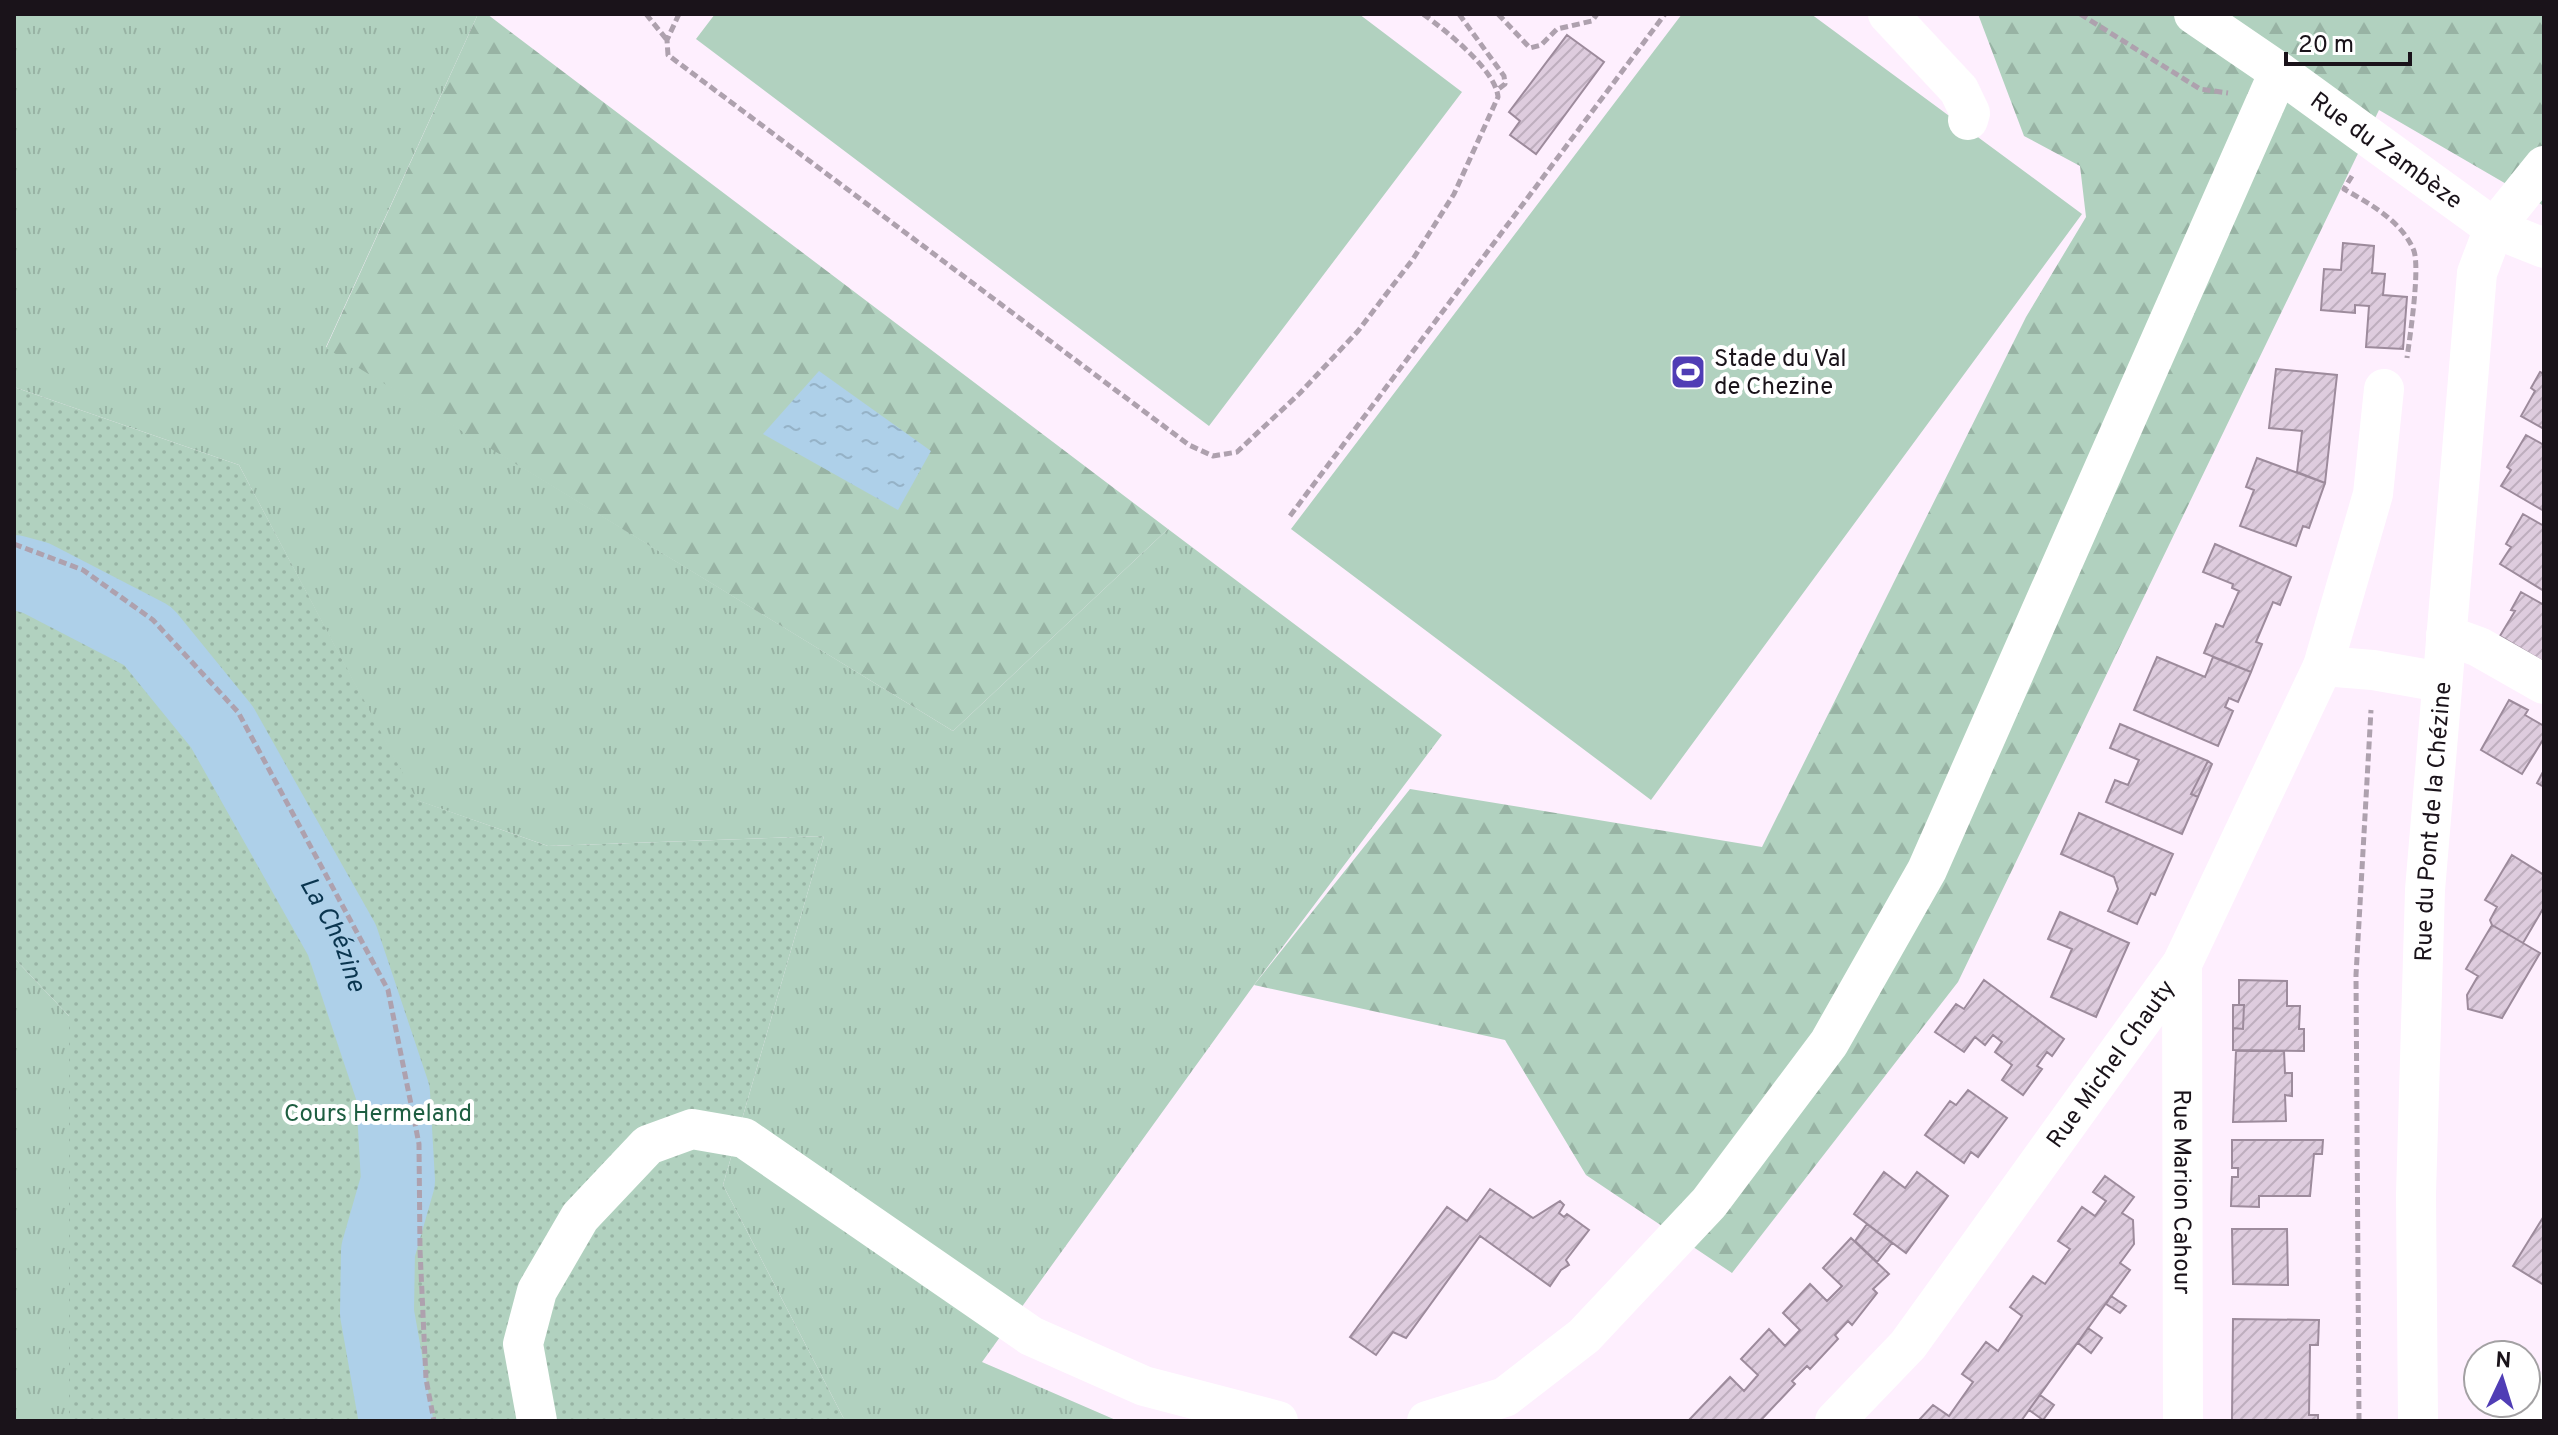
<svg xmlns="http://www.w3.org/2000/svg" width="2558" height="1435" viewBox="0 0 2558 1435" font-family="Overpass,sans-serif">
<defs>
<pattern id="grass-tufts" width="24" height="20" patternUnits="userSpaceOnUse" patternTransform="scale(2)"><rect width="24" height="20" fill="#b1d1bf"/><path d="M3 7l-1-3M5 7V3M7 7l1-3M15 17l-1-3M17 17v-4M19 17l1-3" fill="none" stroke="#98b3a4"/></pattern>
<pattern id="forest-firs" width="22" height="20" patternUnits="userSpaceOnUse" patternTransform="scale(2)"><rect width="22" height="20" fill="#b1d1bf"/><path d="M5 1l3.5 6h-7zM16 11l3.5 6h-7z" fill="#98b3a4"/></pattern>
<pattern id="park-dots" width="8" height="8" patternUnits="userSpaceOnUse" patternTransform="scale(2)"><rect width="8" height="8" fill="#b1d1bf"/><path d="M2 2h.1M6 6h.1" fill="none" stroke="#98b3a4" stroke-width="1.8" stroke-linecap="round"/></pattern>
<pattern id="water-ripples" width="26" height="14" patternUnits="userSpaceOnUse" patternTransform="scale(2)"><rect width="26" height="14" fill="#aed0e9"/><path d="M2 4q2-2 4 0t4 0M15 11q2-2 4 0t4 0" fill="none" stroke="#95b2c7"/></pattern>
<pattern id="building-hatch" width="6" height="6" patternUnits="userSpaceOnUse" patternTransform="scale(2)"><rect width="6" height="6" fill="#deccde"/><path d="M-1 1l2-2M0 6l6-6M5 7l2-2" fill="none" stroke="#beaebe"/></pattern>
</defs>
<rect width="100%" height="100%" fill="#feeffe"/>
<path fill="url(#grass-tufts)" d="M14,14H478L326,347L953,731L1168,529L1442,735L1254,985L982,1362L1118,1421H845L723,1185L824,836L548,846L416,800L239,465L14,387Z
M14,958L69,1016V1421H14Z"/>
<path fill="url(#forest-firs)" d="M478,14H487L1168,529L953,731L326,348Z
M1978,14H2544V206L2379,110L1958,982L1732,1273L1586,1175L1505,1040L1254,985L1410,789L1762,847L2026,317L2086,217L2080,166L2024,136Z"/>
<path fill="url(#park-dots)" d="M14,387L239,465L417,800L548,846L824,836L723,1185L845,1421H69V1016L14,958Z"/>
<path fill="#b1d1bf" d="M715,14H1359L1462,92L1209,426L696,39Z
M1682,14H1811L2082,214L1651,800L1291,529Z"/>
<path fill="url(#water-ripples)" d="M819,371L931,451L898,510L763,434Z"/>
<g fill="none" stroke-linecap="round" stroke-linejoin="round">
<path stroke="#aed0e9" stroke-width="74" id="s1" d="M14,572L36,578L148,636L222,727L342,940L393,1093L398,1181L378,1251L377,1313L396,1421"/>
</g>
<path fill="url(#building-hatch)" stroke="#9d8b9c" stroke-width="2" d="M1567,35L1604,62L1536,154L1510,135L1520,121L1509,112Z
M2343,243L2374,246L2372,273L2385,274L2383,295L2407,297L2403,349L2366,347L2369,306L2355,305V313L2321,310L2324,269L2341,270Z
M2276,369L2337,375L2325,483L2297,472L2302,431L2269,428Z
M2540,372L2544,374V429L2521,416L2535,391L2531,388Z
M2526,435L2544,445V511L2501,486L2511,470L2507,467Z
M2257,458L2325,483L2309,528L2303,526L2296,546L2240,526L2254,490L2246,487Z
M2523,514L2544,526V591L2500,564L2511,547L2506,544Z
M2215,544L2291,577L2280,605L2273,602L2256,642L2262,644L2251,672L2204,653L2216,624L2223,627L2239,591L2232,588L2233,584L2203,572Z
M2521,592L2544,605V662L2500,636L2515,611L2511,610Z
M2157,657L2205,677L2213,657L2251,672L2238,702L2229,698L2225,707L2233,711L2218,746L2134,710Z
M2509,700L2528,710L2525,715L2544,726V738L2522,774L2481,750Z
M2120,724L2208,761L2191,794L2198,797L2182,834L2106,802L2115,780L2128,785L2139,760L2110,748Z
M2208,761L2212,764L2198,797L2191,794Z
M2544,770V787L2537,783Z
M2079,813L2173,854L2155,895L2151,893L2137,924L2108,911L2118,889L2114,877L2061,854Z
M2512,855L2544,875V907L2523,943L2492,925L2490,920L2497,907L2485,900Z
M2060,912L2129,943L2096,1017L2051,997L2072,949L2048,939Z
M2492,925L2540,953L2502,1018L2468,1009L2467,995L2478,976L2466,969Z
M1984,980L2064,1039L2052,1056L2047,1052L2037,1066L2042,1069L2023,1095L2002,1080L2012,1065L1995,1052L2002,1042L1993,1035L1985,1045L1975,1037L1964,1052L1935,1032L1956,1004L1964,1009Z
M2239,980L2287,981V1006H2300L2299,1029H2304V1051L2233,1050V1028L2243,1029L2244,1005H2239Z
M2233,1005H2244L2243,1029L2233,1028Z
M2236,1051H2284L2285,1073H2292V1096L2285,1095L2286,1121L2233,1122Z
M1968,1090L2007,1118L1978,1157L1971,1152L1964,1163L1925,1135L1950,1101L1956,1105Z
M2232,1140H2323L2322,1154H2314L2310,1196H2259V1207L2231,1206L2232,1177H2238V1168H2232Z
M1884,1172L1905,1188L1917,1172L1948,1196L1906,1253L1854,1214Z
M2105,1176L2134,1197L2122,1213L2133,1220L2134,1244L2120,1263L2130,1270L2021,1421L1919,1420L1933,1405L1949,1416L1973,1382L1962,1374L1986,1342L1998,1351L2022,1316L2010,1307L2033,1276L2045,1284L2070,1249L2058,1241L2082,1207L2095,1216L2106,1201L2093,1192Z
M1490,1189L1533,1218L1560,1201L1564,1205L1559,1213L1564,1217L1567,1214L1589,1230L1566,1260L1569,1265L1561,1270L1550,1286L1480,1236L1406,1338L1393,1332L1376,1355L1350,1337L1447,1207L1467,1221Z
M2544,1216V1285L2513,1266Z
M1867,1224L1892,1243L1877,1262L1855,1241Z
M2232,1229H2287L2288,1285L2233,1284Z
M1851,1238L1889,1274L1873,1289L1877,1293L1852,1325L1848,1321L1835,1335L1838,1339L1810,1369L1807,1366L1792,1381L1795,1384L1760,1421H1688L1730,1377L1744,1391L1758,1375L1741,1359L1769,1329L1785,1346L1800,1330L1783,1313L1810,1284L1827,1301L1842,1286L1823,1268Z
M2111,1296L2126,1306L2120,1313L2106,1304Z
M2233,1319L2319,1320L2318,1345H2310L2309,1415H2318V1421H2232Z
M2088,1328L2102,1338L2091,1353L2078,1343Z
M2040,1395L2054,1405L2043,1420L2029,1410Z"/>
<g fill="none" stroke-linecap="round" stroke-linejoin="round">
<path stroke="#aea1ae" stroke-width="5" stroke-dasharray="8 4" stroke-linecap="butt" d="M646,14L667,40
M679,14L667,40L668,55L1189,445L1213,456L1237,452L1300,393L1358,331L1413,259L1454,194L1498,97C1496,70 1445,30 1423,14
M1459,14L1504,76L1505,84L1497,90
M1498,14L1530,48L1541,45L1557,29L1592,21L1597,14
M2080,14L2200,89L2228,93
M2352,176L2344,189C2370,204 2402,221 2414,251C2420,270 2410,336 2407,358
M1290,516L1665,14
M14,544L83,570L153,620L238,712L388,990L419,1144L420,1250L426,1379L434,1421
M2359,1421L2356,975L2371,710"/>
<g stroke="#fff" stroke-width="40">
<path d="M1888,14L1959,90L1970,113L1968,120"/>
<path id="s2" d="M2194,14L2279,72L2494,228L2544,248"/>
<path d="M2446,635L2479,647L2544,684"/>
<path d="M2323,666L2373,670L2441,682"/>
<path id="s3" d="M2182,964L2183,1421"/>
<path d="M537,1421L523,1344L537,1291L580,1217L648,1145L692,1129L744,1138L1031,1336L1144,1386L1278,1421"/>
<path d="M1427,1421L1505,1397L1584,1336L1709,1203L1829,1043L1927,870L2279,72"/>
<path id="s4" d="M1835,1421L1908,1345L2182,964L2323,666L2373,494L2384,389"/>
<path id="s5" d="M2418,1421L2416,1194L2425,890L2477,273L2494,228L2544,166"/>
<path d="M2511,1421L2540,1395L2544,1394"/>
</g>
</g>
<defs>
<symbol id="stadium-square" viewBox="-11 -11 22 22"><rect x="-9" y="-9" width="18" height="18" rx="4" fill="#503db5" stroke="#fff"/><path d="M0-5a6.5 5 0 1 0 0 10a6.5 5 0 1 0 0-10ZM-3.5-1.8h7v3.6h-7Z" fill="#fff"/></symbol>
</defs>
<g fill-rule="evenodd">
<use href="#stadium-square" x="1668" y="352" width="40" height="40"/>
</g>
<g text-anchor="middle" stroke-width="8" stroke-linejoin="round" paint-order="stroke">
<g font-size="24" fill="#1a131a" stroke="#fff">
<text dy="8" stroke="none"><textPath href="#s2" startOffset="236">Rue du Zambèze</textPath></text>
<text dy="8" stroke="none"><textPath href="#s5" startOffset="600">Rue du Pont de la Chézine</textPath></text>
<text dy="8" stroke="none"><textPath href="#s4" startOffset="452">Rue Michel Chauty</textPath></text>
<text dy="8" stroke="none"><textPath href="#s3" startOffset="228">Rue Marion Cahour</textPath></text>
</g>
<g font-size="24" fill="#1a131a" stroke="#fff" text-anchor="start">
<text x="1714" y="366">Stade du Val<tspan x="1714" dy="28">de Chezine</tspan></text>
</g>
<g font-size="24" fill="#1e5e41" stroke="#fff">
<text x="378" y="1121">Cours Hermeland</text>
</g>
<g font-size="26" font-style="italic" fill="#0a354f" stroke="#fff">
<text dy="9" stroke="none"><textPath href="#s1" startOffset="502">La Chézine</textPath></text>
</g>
</g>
<rect width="2558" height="1435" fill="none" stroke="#1a131a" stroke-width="32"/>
<g transform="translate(2502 1379) rotate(4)"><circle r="38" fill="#ffffff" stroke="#a3a1a3" stroke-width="2"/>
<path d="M0-6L14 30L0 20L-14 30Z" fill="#503db5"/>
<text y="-12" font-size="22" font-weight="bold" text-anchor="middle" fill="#1a131a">N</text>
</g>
<path d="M2286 52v12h124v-12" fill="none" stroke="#1a131a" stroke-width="4"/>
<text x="2298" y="52" font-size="24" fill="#1a131a" stroke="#ffffff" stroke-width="6" paint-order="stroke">20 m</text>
</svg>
